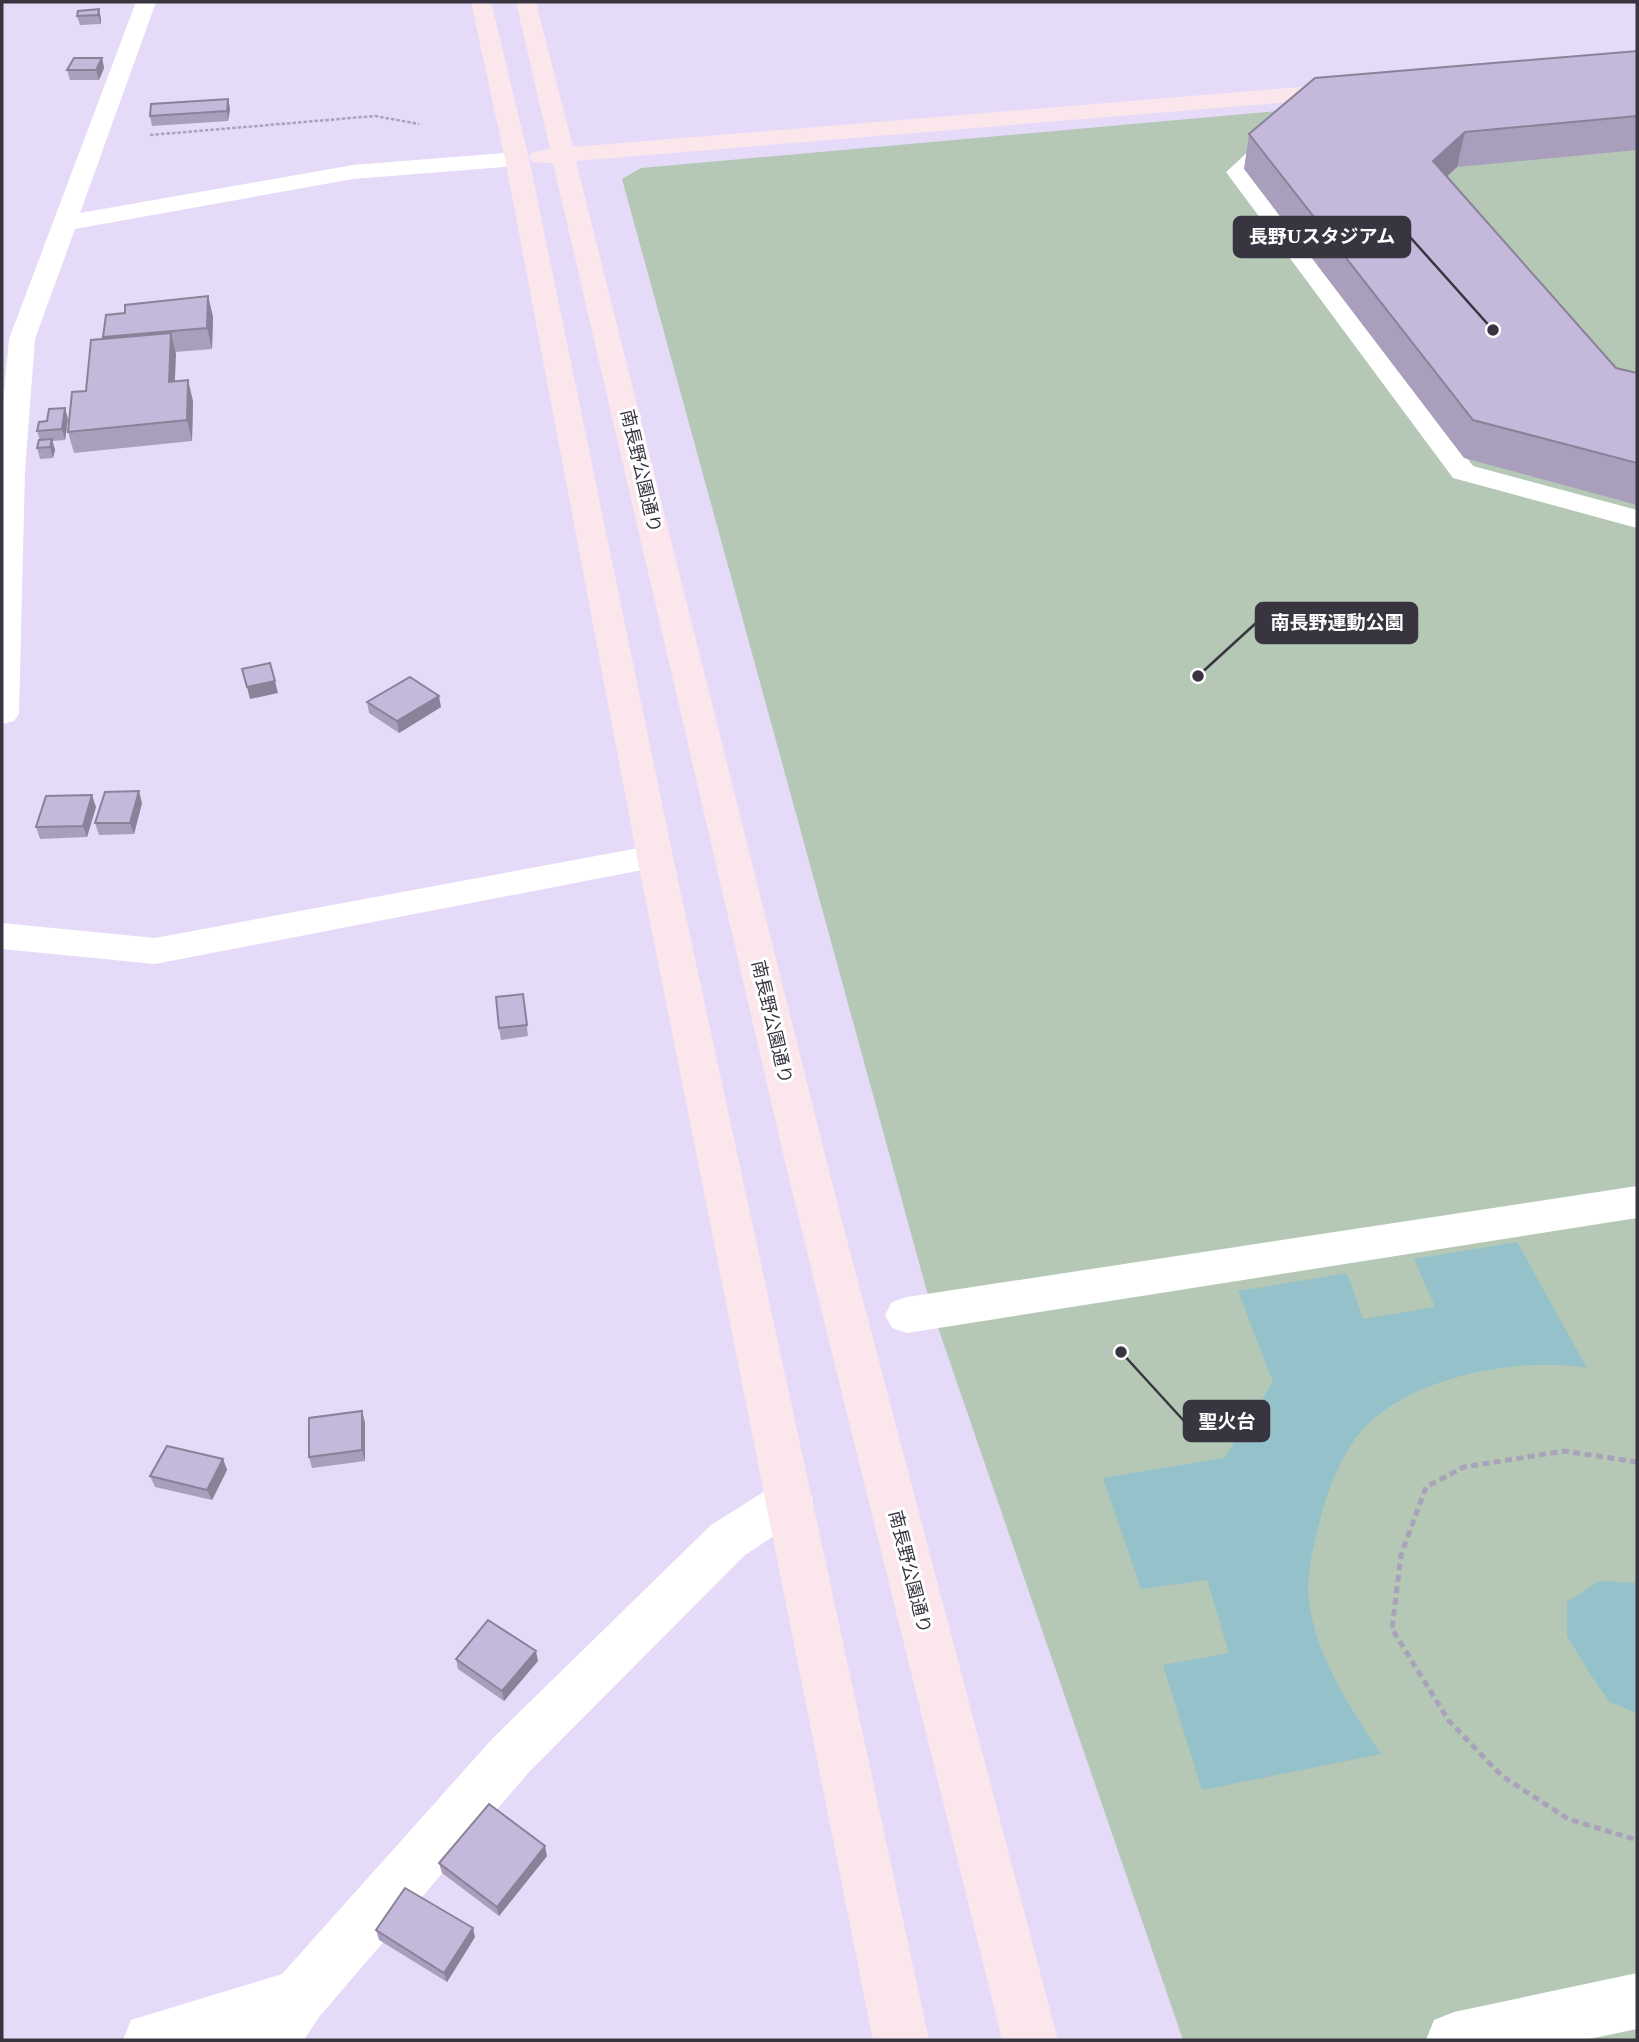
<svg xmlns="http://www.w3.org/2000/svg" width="1639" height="2042" viewBox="0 0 1639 2042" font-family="'IBM Plex Serif','Noto Sans JP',serif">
<rect width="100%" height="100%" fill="#e5dbf9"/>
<path fill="#b4c8b5" d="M1637,79V2040H1183L932,1310L622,179L641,168Z"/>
<path fill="#95c1cb" d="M1517,1242L1587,1368C1518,1356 1403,1377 1357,1436C1338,1462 1325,1497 1318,1528C1312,1552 1306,1577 1309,1602C1317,1658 1350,1708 1381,1754L1202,1790L1163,1665L1229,1653L1207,1580L1141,1589L1103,1478L1224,1458L1273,1382L1238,1291L1347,1273L1363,1319L1435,1307L1414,1259Z
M1599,1581L1637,1583V1713L1610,1702L1592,1677L1567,1636V1602Z"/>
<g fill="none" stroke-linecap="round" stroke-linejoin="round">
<path stroke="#aaa2ba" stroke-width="2.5" stroke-dasharray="3.5 2" stroke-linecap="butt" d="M150,135L375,116L419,124"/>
<path stroke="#aaa2ba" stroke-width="5" stroke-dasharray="7 4.5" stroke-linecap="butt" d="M1637,1462L1564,1451L1464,1467L1426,1487L1401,1555L1392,1629L1449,1721L1502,1776L1568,1819L1637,1840"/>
<path fill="#fff" fill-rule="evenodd" d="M136,2H156L80,213L353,165L517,152L525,154L529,159L525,164L517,166L353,179L75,229L35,339L25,471L19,714L14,721L2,724V414L9,339Z
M1284,124L1292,126L1296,131L1251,173L1473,466L1637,510V528L1453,478L1226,172L1276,126Z
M655,845L668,849L673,857L668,865L155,964L2,949V923L155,938Z
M1637,1186V1218L907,1333L892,1328L885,1315L892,1302L907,1297Z
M790,1480L807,1486L813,1500L807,1514L745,1555L529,1772L319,2017L304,2040H123L131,2020L282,1974L493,1738L711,1525L773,1486Z
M1637,1973V2029L1584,2040H1426L1434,2020L1454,2012Z"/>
<path fill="#fbe6ec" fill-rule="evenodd" d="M471,2H491L529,159L673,857L929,2040H873L637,857L505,159Z
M516,2H536L573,147L1349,83L1360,90L1349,97L576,161L832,1183L1058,2040H1002L790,1183L553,163L533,162L529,157L533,152L550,149Z"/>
</g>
<path fill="#a99fbc" d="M99,9L101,19V24L80,25L77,16Z
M1637,51V150L1457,167L1447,176L1616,368L1637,373V505L1464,458L1244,169L1249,134Z
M102,58L104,68L99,80H70L67,70Z
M228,99L230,109L228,121L152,126L150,116Z
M208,296L213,317L212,349L175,352V381L193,401L192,441L74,453L68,432L86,391L104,339L103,337L125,313Z
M68,419L65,440L52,441L55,450L53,458L40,459L37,448L40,440L37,431Z
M367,702L441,707L399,733L369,713Z
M142,803L134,834L99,835L95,823Z
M96,807L87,837L40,839L36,827Z
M523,994L528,1036L501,1040L499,1028Z
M362,1411L365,1423V1461L312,1468L309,1457Z
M223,1459L227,1470L212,1500L155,1487L150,1476Z
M456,1659L538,1661L504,1701L458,1669Z
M547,1856L499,1916L442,1873L439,1863Z
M376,1930L475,1937L447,1982L379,1940Z"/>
<path fill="#8a8299" d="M99,9L101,19V24L98,15Z
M102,58L104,68L99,80L96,70Z
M228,99L230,109L228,121L227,111Z
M1465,132L1457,167L1426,196L1433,161Z
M208,296L213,317L212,349L207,328Z
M171,333L176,354L174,403L169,382Z
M188,380L193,401L192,441L187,420Z
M65,408L68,419L65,440L62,429Z
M52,439L55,450L53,458L50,447Z
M275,681L278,693L250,699L247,687Z
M439,696L441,707L399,733L397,721Z
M139,791L142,803L134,834L130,823Z
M92,795L96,807L87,837L83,826Z
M362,1411L365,1423V1461L362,1450Z
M223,1459L227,1470L212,1500L207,1490Z
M536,1651L538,1661L504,1701L502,1691Z
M545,1846L547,1856L499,1916L497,1907Z
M473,1928L475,1937L447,1982L444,1973Z"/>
<path fill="#c5b9db" stroke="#8a8299" stroke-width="2" d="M99,9L98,15L77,16L78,11Z
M1637,51V116L1465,132L1433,161L1616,368L1637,373V463L1473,420L1249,134L1315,78Z
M74,58H102L96,70H67Z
M228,99L227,111L150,116L151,104Z
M208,296L207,328L103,337L106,315L125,313V305Z
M171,333L169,382L188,380L187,420L68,432L72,392L86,391L91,340Z
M65,408L62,429L37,431L39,422L47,421L49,409Z
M52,439L50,447L37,448L39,440Z
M270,663L275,681L247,687L242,669Z
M410,677L439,696L397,721L367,702Z
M139,791L130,823H95L105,792Z
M92,795L83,826L36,827L46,796Z
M523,994L527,1025L499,1028L496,997Z
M362,1411V1450L309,1457V1418Z
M167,1446L223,1459L207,1490L150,1476Z
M488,1620L536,1651L502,1691L456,1659Z
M489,1804L545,1846L497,1907L439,1863Z
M405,1888L473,1928L444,1973L376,1930Z"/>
<g text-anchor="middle" stroke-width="6" stroke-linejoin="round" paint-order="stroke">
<g font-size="18" fill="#383440" stroke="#fff">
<text transform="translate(641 471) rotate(77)" y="6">南長野公園通り</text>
<text transform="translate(772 1022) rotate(77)" y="6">南長野公園通り</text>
<text transform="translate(910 1572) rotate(76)" y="6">南長野公園通り</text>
</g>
</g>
<path fill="none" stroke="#383440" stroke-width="2.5" d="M1493 330L1410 237M1198 676L1256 623M1121 1352L1184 1421"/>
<g fill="#383440" stroke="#fff" stroke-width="2.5">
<circle cx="1493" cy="330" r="7"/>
<circle cx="1198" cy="676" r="7"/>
<circle cx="1121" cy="1352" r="7"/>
</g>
<g fill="#383440" stroke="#383440" stroke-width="2.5">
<rect x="1234" y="217" width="176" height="40" rx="7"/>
<rect x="1256" y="603" width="161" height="40" rx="7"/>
<rect x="1184" y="1401" width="85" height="40" rx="7"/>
</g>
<g font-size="19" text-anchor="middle" font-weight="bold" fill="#fff">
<text x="1322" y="243">長野Uスタジアム</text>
<text x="1337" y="629">南長野運動公園</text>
<text x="1227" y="1428">聖火台</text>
</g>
<rect width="1639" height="2042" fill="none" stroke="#383440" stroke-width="7"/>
</svg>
